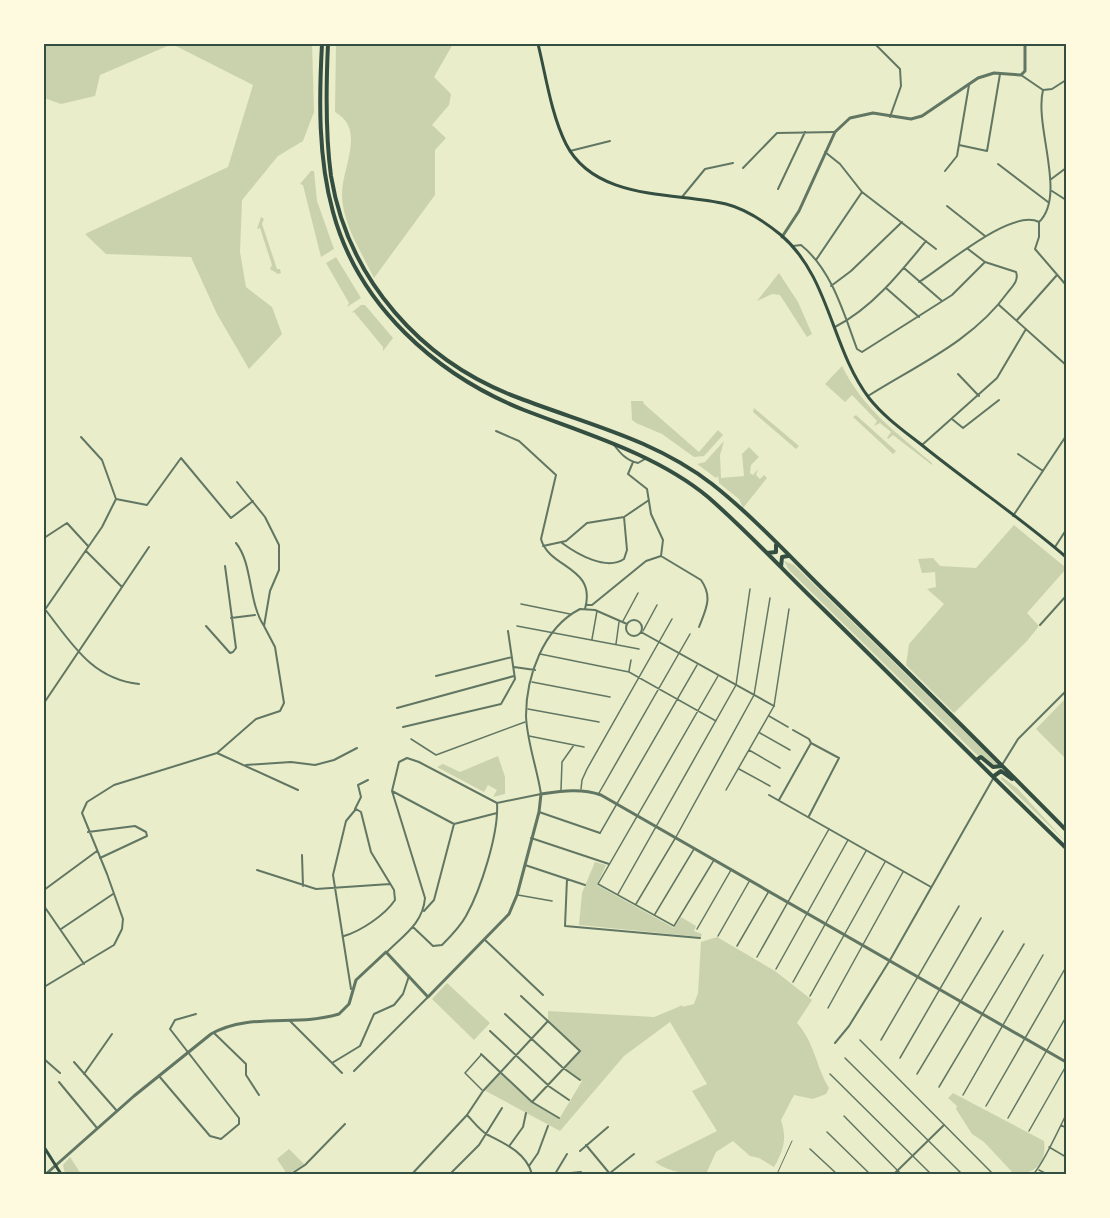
<svg xmlns="http://www.w3.org/2000/svg" width="1110" height="1218" viewBox="0 0 1110 1218" font-family="Figtree,sans-serif">
<rect width="100%" height="100%" fill="#e9edc9"/>
<path fill="#cad2ad" d="M44,44H172L100,75L95,96L61,104L44,98Z
M172,44H312L314,112L303,141L278,156L242,200L240,252L246,287L272,307L282,334L249,369L217,314L191,257L106,254L85,234L228,167L253,85Z
M336,44H453L434,77L451,94L449,105L432,125L446,138L435,150V195L374,278C362,253 343,225 342,196C341,168 367,130 335,112Z
M311,171H314L317,201L334,249L321,257L303,185L300,184Z
M261,217L264,219L262,224L277,269H280L281,273L278,274L270,269L272,265L260,228L257,229Z
M336,257L361,298L347,307L349,303L326,263Z
M779,273L798,302L812,334L807,337L780,295L772,294L757,301Z
M361,305H365L393,338L383,351V347L354,312L351,313Z
M842,366C863,409 897,433 932,463V465L893,435L888,439L887,438L891,432L880,423L874,426L877,421L852,395L845,402L825,384Z
M631,401H643L644,404L699,452L718,430L723,435L704,456L694,457L662,434L636,423L632,420Z
M754,408L799,446L796,449L753,412Z
M856,415L896,451L893,454L853,417Z
M724,441L720,455L721,478L744,476L742,454L749,447L759,457L751,465L750,473L753,475L758,469L756,475L760,479L764,475L767,478L743,508L739,499L719,483L718,476L716,478L697,464L705,462Z
M1014,525L1065,567V570L1027,613L1039,626L1027,641L954,713L906,665L909,644L944,604L927,589L936,587L935,572L922,573L918,559L933,558L940,566L976,568Z
M784,561L794,565L999,765L994,766L976,754L789,570Z
M1066,698V759L1036,729Z
M498,756L505,777V794L493,797L497,790L488,785L484,792L437,767L443,764L460,772Z
M1002,777L1017,788L1066,842L1001,779Z
M595,862L606,865L597,885L674,928L681,917L696,926L694,931L702,934L701,937L579,925L582,893Z
M717,937L775,971L812,1000L797,1023C816,1045 815,1065 829,1088L826,1094L813,1099L794,1095L781,1120C787,1138 784,1150 774,1167L759,1158L750,1156L733,1141L716,1152L706,1174C689,1174 670,1173 655,1162L717,1131L692,1091L707,1084L670,1022L624,1056L560,1131L484,1090L500,1072L531,1101L559,1119L582,1081L565,1068L580,1051L548,1021V1011L654,1017L683,1005L682,1007L694,1004L698,993L701,942Z
M447,983L490,1023L474,1040L432,999Z
M953,1093L1044,1141C1047,1164 1035,1174 1014,1174L984,1142L972,1134L956,1109L957,1106L948,1098Z
M289,1149L305,1165L287,1174L277,1159Z
M70,1157L81,1174H65L63,1165Z"/>
<g fill="none" stroke-linecap="round" stroke-linejoin="round">
<path stroke="#617663" stroke-width="1" d="M777,1174L792,1141"/>
<path stroke="#617663" stroke-width="1.5" d="M521,604L570,614
M623,621L638,593
M517,626L639,649
M643,631L657,605
M592,639L597,611
M616,644L619,622
M540,654L629,672L716,721
M629,671L631,660
M532,682L610,697
M528,709L599,722
M769,716L788,727
M760,733L790,750
M529,736L584,747
M411,739L436,755L525,722
M749,750L780,768
M739,769L770,786
M581,789L582,780L587,769L672,619
M561,790L562,762L574,745
M726,790L774,706L789,609
M599,793L690,634
M600,833L697,665
M714,860L674,926L598,884L718,676
M618,894L736,685L750,589
M518,895L552,901
M636,904L676,837L754,695L770,598
M655,914L694,849
M697,929L731,870
M718,936L750,880
M737,946L769,891
M757,957L829,829
M776,969L848,840
M793,982L866,851
M810,996L885,862
M828,1008L903,872
M860,1040L993,1174
M881,1040L959,906
M481,1055L465,1073L482,1090
M845,1058L962,1174
M900,1058L981,918
M830,1074L931,1174
M917,1074L1003,931
M939,1087L1024,944
M963,1095L1043,955
M986,1106L1066,967
M844,1116L901,1174
M1008,1118L1066,1017
M1061,1125L1066,1128
M1029,1131L1066,1066
M827,1132L870,1174
M1049,1147L1066,1157
M810,1149L837,1174
M1039,1170L1047,1174
M1033,1174C1042,1167 1059,1128 1066,1115"/>
<path stroke="#617663" stroke-width="2" d="M875,44L900,69L901,86L890,117
M1021,75L1043,90L1052,89L1066,80
M1043,90C1034,127 1067,195 1039,222V237L1035,249L1066,285
M959,145L987,151L1000,74
M570,151L610,141
M825,152L840,164L862,192L936,249
M998,164L1048,202
M743,168L777,133L835,132
M945,171L957,156L969,85
M1050,180L1066,168
M778,189L805,132
M1052,191L1066,200
M682,197L705,169L733,163
M947,206L985,236
M793,246L801,245C832,270 844,314 857,349L862,352L952,295L985,262
M816,260L862,192
M904,268L942,301
M919,282C945,266 1011,208 1039,222
M831,286L851,271L902,222
M886,288L919,317
M999,305L1066,365
M1017,320L1057,275
M835,327C872,308 900,273 926,241
M958,374L979,396
M868,396C917,365 973,341 1008,292C1013,286 1019,280 1016,272L985,262L968,249
M952,419L963,428L999,400
M496,431L519,441L556,475L541,539C549,569 597,566 585,609
M614,445C621,454 626,460 638,463L645,459
M922,445L997,378L1026,329
M1018,454L1043,471
M633,462L628,474L647,489L651,514L663,540L661,556
M116,499L147,505L181,458L231,518L253,501
M1013,516L1066,436
M44,538L67,523L88,546
M236,543C253,564 248,602 264,626
M562,543C577,554 606,571 624,559L627,550L624,517
M543,546L566,541L587,523L624,517L649,500
M1055,547L1066,530
M86,551L122,587
M587,605H592L646,561L661,556L701,580C713,597 706,609 699,627
M44,608C71,642 91,679 139,684
M44,611L102,527L116,499L102,460L81,437
M231,618L255,615
M626 628a8 8 0 1 1 16 0a8 8 0 1 1-16 0Z
M1040,625L1066,596
M206,626L230,653L233,652L236,648L225,566
M641,632L774,706
M514,667L535,670
M436,676L512,657
M44,703L149,547
M397,708L514,676
M403,727L501,704L515,679L508,631
M793,730L809,739L811,743L839,758L809,816
M217,753L298,790
M246,765L291,762L315,765L334,760L357,748
M1002,765L1018,739L1066,691
M392,791L454,824L497,813
M769,795L931,887
M779,800L811,743
M497,803L541,794C537,768 527,742 526,716C526,677 543,628 580,609L595,610L627,624
M355,809L361,797L358,785L368,780
M539,812L600,833
M88,832L135,826L146,832L147,836L100,858
M531,838L609,864
M302,855L303,886
M525,865L585,885
M257,870L316,889L390,884
M567,879L565,926L700,938
M44,890L97,851
M44,906L84,964
M424,911L434,900L454,824
M413,927L433,946L442,945C451,936 460,927 466,916C481,889 499,833 497,803
M61,929L113,894
M344,936C361,931 385,915 395,900L394,890L371,852L361,812L356,809L346,821L333,875L351,989
M485,940L543,995
M387,952C404,935 423,923 425,898L392,791L399,762L407,758L419,762L497,803
M44,987L114,945L122,929L123,919L107,874L82,813L87,802L114,785L217,753L256,719L280,711L284,703L275,647L264,626L270,591L279,570V545L265,517L237,482
M521,996L580,1051L532,1102
M505,1014L562,1067L580,1080
M289,1020L342,1073
M490,1031L550,1087L569,1100
M214,1033L246,1064V1075L259,1095
M835,1043L849,1026L890,960L994,777
M481,1054L532,1102L559,1118
M44,1059L60,1073
M74,1062L117,1111
M332,1063L360,1046L374,1014L394,1005L403,994L409,976
M354,1071L428,997
M84,1074L112,1034
M159,1076L210,1136L221,1139L239,1124V1118L170,1029L175,1020L196,1014
M59,1082L97,1128
M467,1115C473,1121 480,1131 488,1135C506,1144 526,1153 532,1174
M510,1145L523,1127L526,1113
M586,1145L610,1174
M580,1151L608,1127
M529,1166L538,1153L548,1126
M610,1173L634,1154
M291,1174L305,1165L345,1124
M412,1174L467,1115L483,1091L548,1021
M450,1174L479,1145L502,1108
M555,1174L567,1154
M561,1174L581,1172
M894,1174L944,1125"/>
<path stroke="#617663" stroke-width="3" d="M782,237L799,211L835,132L850,118L873,113L911,119L922,116L978,78L994,73L1021,75L1025,71V44
M46,1174L134,1096L211,1034C249,1012 298,1027 339,1014L349,1004L356,980L386,952L428,997L509,914L517,895L539,812L541,794C562,791 581,788 601,795L1066,1062"/>
<path stroke="#344e41" stroke-width="3" d="M538,44C546,76 551,114 566,144C595,201 674,192 726,204C746,209 765,222 781,235C830,277 831,348 869,398C884,417 904,431 923,446C970,484 1021,518 1066,557
M44,1147L61,1174"/>
<path stroke="#344e41" stroke-width="4" d="M322,44C319,99 318,158 333,212C358,305 436,375 524,410C586,434 656,454 708,497C746,530 781,568 817,603C900,684 982,767 1066,848
M328,44C326,87 325,132 331,176C348,279 421,362 519,398C586,424 654,439 712,484C754,517 791,558 829,595C909,673 988,751 1066,830
M767,553L776,552V545
M781,567L782,557L788,556
M976,760L981,757L993,767L1002,766
M994,776L1001,771L1012,779"/>
</g>
<rect width="1110" height="1218" fill="none" stroke="#fefae0" stroke-width="90"/>
<rect x="45" y="45" width="1020" height="1128" fill="none" stroke="#344e41" stroke-width="2"/>
</svg>
